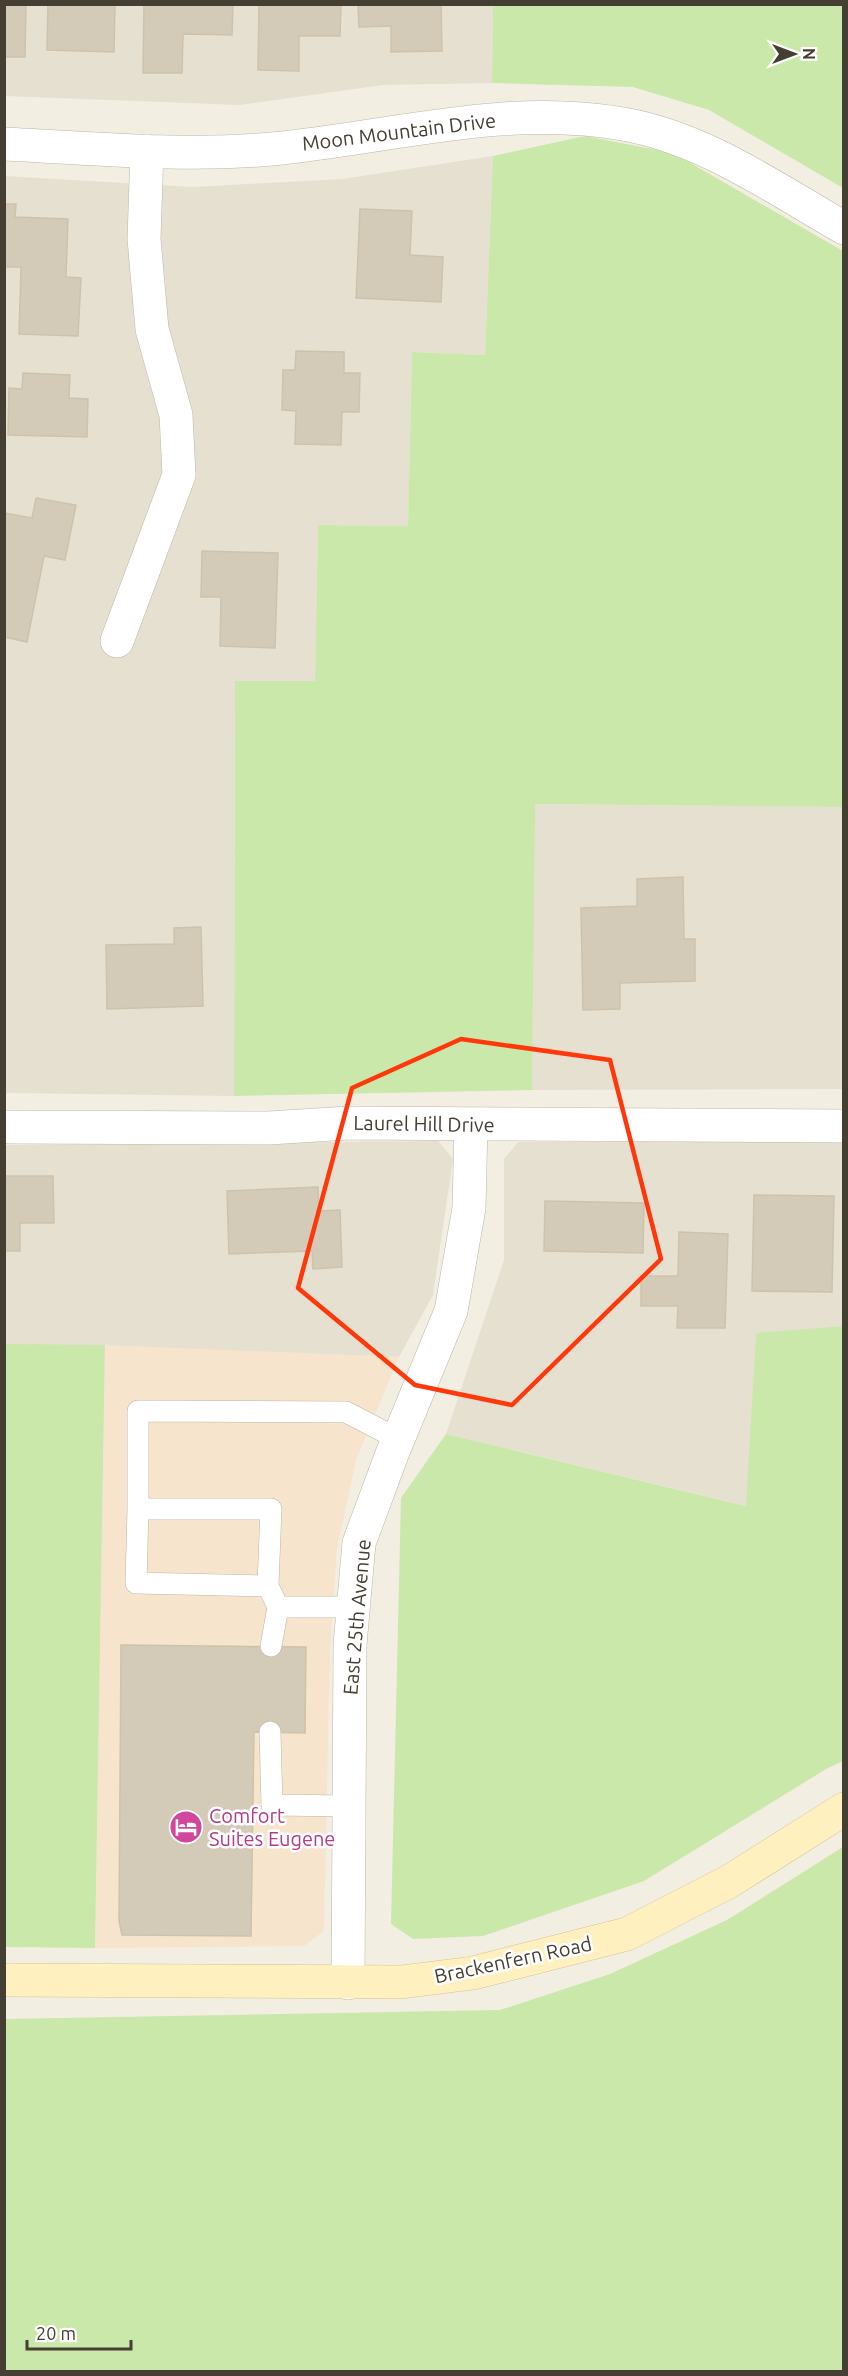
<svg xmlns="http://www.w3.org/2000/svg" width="848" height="2376" viewBox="0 0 848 2376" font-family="Ubuntu,sans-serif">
<rect width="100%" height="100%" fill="#f2eee2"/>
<path fill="#e6e0d0" d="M4,5H493L492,83L383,85L239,105L5,96Z
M493,156L485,355L412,352L408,526L318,525L315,681H235L234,1096L5,1093L4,176L192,187L342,179Z
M534,804L843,807V1089L532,1090Z
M438,1141L453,1159L433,1295L399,1357L5,1344V1145Z
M518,1142H843V1326L756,1334L747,1506L446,1434L504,1260V1159Z"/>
<path fill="#f6e5cc" d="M105,1345L399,1357L356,1460L337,1548L330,1647L324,1931L304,1946L95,1948Z"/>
<path fill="#cae8a9" d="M493,5H843V188L709,110L633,87L492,83Z
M585,136L673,153L843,251V807L535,804L532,1090L234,1096L235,681H315L318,525L408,526L412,352L485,355L493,156Z
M843,1326V1761L826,1769L644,1881L483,1936L413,1939L391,1924L401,1498L446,1434L746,1506L756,1333Z
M5,1344L105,1345L95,1948L5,1947Z
M843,1847V2371H5V2019L500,2010L610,1974L727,1920Z"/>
<path fill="#d4cab8" stroke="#cfc2ab" stroke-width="1.5" d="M4,4H26L25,57H4Z
M48,4H115L114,52L47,50Z
M144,4H233L232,35L183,34L182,73H143Z
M259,4H341L340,36H299V71L258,70Z
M358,4H441L442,51L391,52V26L359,27Z
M4,204H16L15,217L68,219L66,277L81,278L78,336L19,334L21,267H4Z
M360,209L412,211L410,255L443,257L441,302L356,298Z
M296,351L344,352V373H360L359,412H342L341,445L295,444L296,411L282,410L283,370H295Z
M23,373L70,375L69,398L88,399L87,437L8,435L9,388L22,389Z
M36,498L76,505L65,560L44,556L27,642L4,637V513L32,518Z
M202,551L278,553L275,648L220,646L221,597H201Z
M683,877L684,939H695V981L620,983V1009L583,1010L581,908L637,906V879Z
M201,927L203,1006L107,1009L106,945L174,944V928Z
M4,1176H53L54,1223H20V1251H4Z
M318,1187L319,1211L340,1210L342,1267L313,1269L312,1251L229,1254L227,1191Z
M754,1195L834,1196L832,1292L752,1291Z
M545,1201L644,1203L643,1253L544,1251Z
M679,1232L728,1234L725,1328H677L678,1306H641V1276H678Z
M121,1645L306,1647L305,1733L254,1732L251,1936L122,1935L119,1921Z"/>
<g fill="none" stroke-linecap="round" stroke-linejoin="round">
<defs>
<path id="lane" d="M138,1509V1411L346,1412L398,1439
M268,1586L136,1583L138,1509H271L268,1586L278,1607H354
M271,1646L278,1607
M270,1732L272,1805L349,1806"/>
<path id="street" d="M4,144C93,148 184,157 272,149C389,138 505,103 623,124C704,138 774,188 844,228
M117,641L179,475L176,415L152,329L144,239L147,151
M4,1127L269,1128L348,1123L844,1126
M348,1983L350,1645L359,1543L392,1454L451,1311L469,1208L471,1125"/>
<path id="secondary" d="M4,1980L401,1982L473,1973L627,1934L730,1881L844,1809"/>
</defs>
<use href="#lane" stroke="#beb6a5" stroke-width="22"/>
<use href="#street" stroke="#beb6a5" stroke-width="34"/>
<use href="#secondary" stroke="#d4c490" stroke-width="34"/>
<use href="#lane" stroke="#fff" stroke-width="21"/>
<use href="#street" stroke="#fff" stroke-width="33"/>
<use href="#secondary" stroke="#fff1bf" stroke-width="33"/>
</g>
<path fill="none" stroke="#ff380c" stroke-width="4.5" stroke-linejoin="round" d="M461,1039L610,1060L661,1259L512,1405L415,1385L298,1288L352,1088Z"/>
<defs>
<symbol id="hotel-disc" viewBox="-11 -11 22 22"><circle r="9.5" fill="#d1479c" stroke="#fff"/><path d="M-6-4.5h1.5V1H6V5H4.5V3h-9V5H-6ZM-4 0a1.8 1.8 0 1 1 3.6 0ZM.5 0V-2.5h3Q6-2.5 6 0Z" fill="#fff"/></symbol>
</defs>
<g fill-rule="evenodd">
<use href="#hotel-disc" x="167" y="1808" width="38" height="38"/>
</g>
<g text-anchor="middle" stroke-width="5" stroke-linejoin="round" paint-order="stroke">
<g font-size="20" fill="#443e33" stroke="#fff">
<text transform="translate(399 132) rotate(-7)" y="7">Moon Mountain Drive</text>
<text transform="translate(424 1124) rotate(1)" y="7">Laurel Hill Drive</text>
<text transform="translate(357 1617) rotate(-85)" y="7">East 25th Avenue</text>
<text transform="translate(513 1960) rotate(-12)" y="7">Brackenfern Road</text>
</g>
<g font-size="20" fill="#b23c85" stroke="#fff" text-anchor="start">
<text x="209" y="1823">Comfort<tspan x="209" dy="23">Suites Eugene</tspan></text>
</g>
</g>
<rect width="848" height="2376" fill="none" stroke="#443e33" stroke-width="12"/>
<g transform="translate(794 54) rotate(90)" stroke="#ffffff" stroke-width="4.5" paint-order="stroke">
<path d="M0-4.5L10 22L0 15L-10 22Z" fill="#443e33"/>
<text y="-9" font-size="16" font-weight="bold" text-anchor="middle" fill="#443e33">N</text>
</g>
<path d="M27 2340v9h104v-9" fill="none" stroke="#443e33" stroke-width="3"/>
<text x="36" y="2340" font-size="18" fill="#443e33" stroke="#ffffff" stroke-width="4.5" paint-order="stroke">20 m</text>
</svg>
